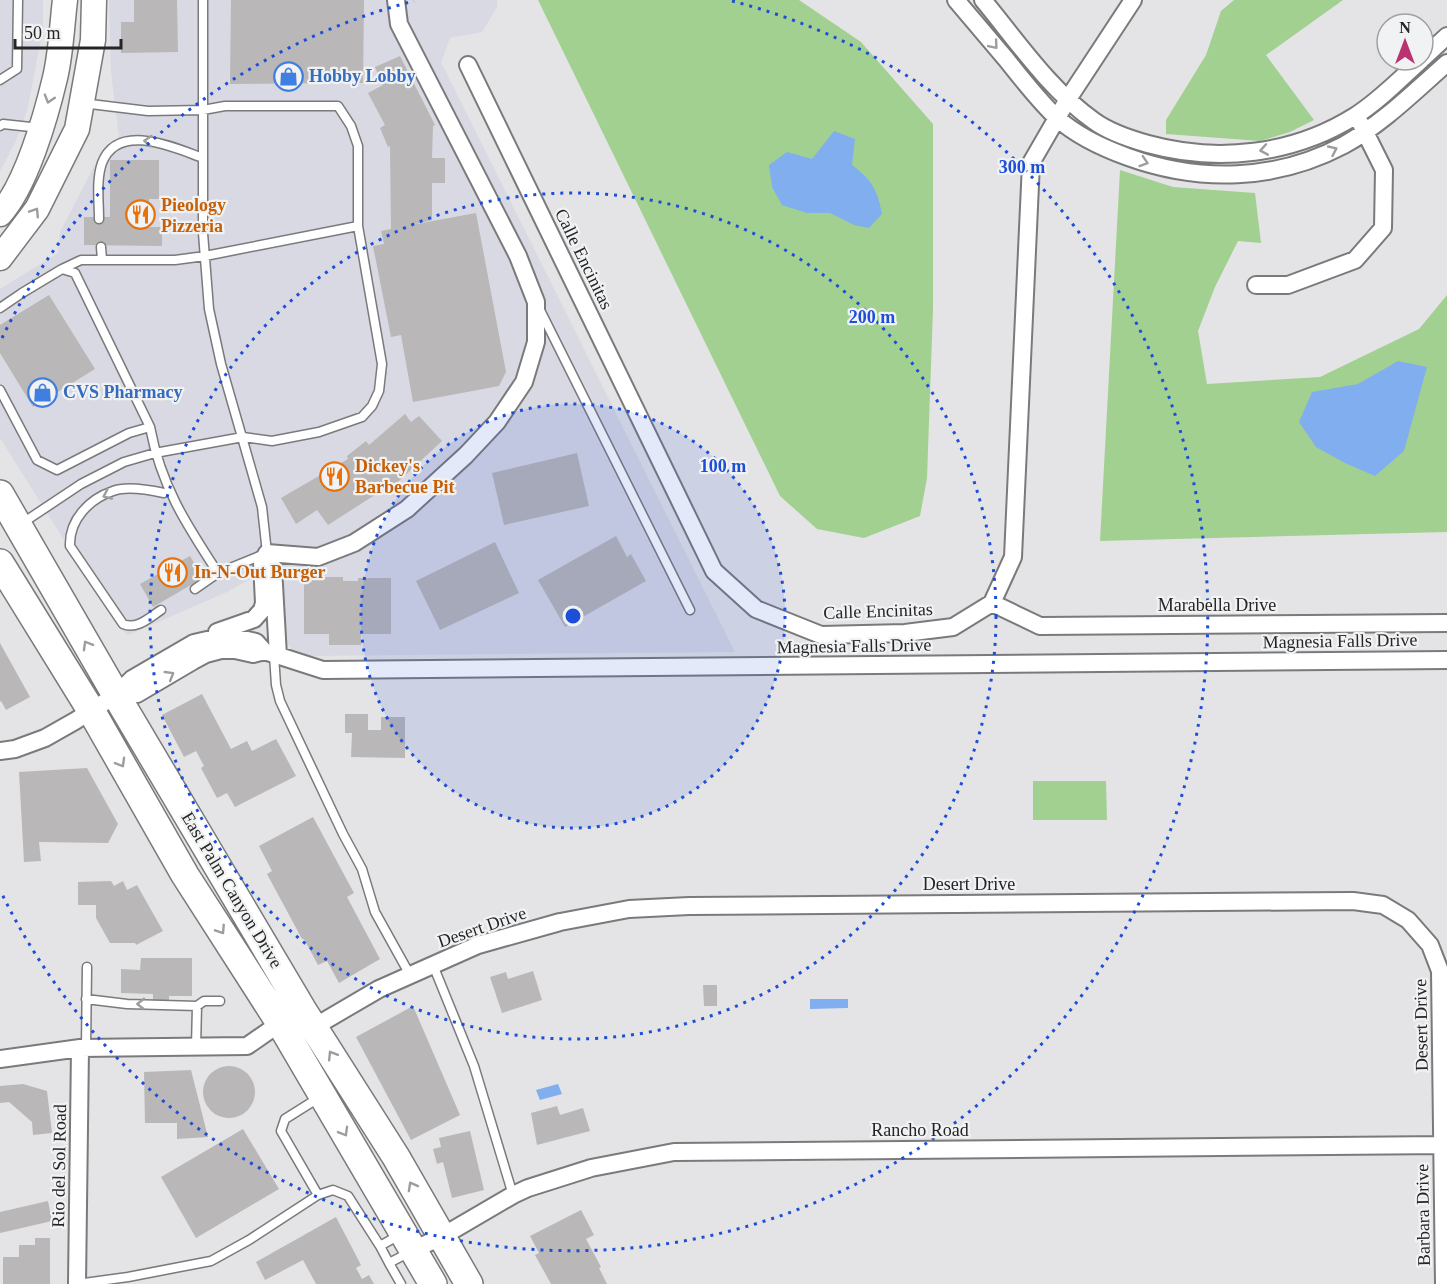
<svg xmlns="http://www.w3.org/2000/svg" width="1447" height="1284" viewBox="0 0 1447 1284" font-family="'Times New Roman',serif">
<rect width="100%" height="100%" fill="#e4e4e6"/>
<path fill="#d8d9e2" d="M0,0H43V29L27,111L16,141L0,171Z
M109,0H497V7L482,32L450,38L441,62L735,652L307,656L294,652L286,642L279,576L249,580L227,592L128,635L118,626L0,438V289L58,253L60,232L99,157L119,137L111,72Z"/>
<path fill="#a2d091" d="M538,0H799L861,42L933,124V309L927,478L920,516L864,538L817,529L780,496Z
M1234,0H1343L1266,55L1314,120L1290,132L1260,141L1166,134V120L1206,55L1221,11Z
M1120,170L1173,187L1255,193L1261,243L1238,241L1215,287L1198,331L1207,384L1320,377L1419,329L1447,295V532L1100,541Z
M1033,781H1106L1107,820H1033Z"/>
<path fill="#80aeef" d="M834,131L855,139L852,165C871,179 878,190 882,214L869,228L854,225L830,213H807L782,205L772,187L769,165L787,152L812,159Z
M1398,361L1427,367L1404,451L1375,476L1345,463L1316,447L1299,422L1312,392L1358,384Z
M810,999H848V1008L810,1009Z
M558,1084L562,1094L540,1100L536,1090Z"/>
<path fill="#b9b7b7" d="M134,0H177L178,52L121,53V22H134Z
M231,0H364L363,83L230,84Z
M400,56L435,125L433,126L432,158H445V183H432V220L411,225L476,213L506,372L499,386L413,402L401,335L391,337L373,246L384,244L381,231L391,229L390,146L388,147L380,128L385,125L368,93L383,85L375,67Z
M110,160H159V199H149V227H162V246L84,245V217H110Z
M49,295L95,369L33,407L0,353V325Z
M405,414L411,422L419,416L442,441L385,494L381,491L328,525L317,510L296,524L281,498L348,459L347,456L366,441L369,445Z
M577,453L589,506L504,525L492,473Z
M616,536L627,557L631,554L646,581L565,627L538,580Z
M495,542L519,593L440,630L416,581Z
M190,556L203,578L153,607L140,584Z
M312,577H343V581H358V578H391V634H361V645H329V634H304V582H312Z
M0,643L30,697L6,710L1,701L0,702Z
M202,694L231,749L247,741L252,751L276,739L296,776L235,807L227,793L217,798L201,768L204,766L196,751L184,757L162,715Z
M345,714H368V730H381V717H405V758L351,757L352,733H345Z
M87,768L118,824L108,843L39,842L41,861L24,862L19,772Z
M313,817L354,893L347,897L380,959L339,983L327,961L318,965L304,939H302L267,874L272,871L259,846Z
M111,881L114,886L123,881L127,890L137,885L163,931L136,945L135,943H110L96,918V905H78V882Z
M141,958H192V996H169V1001H153V994L121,993V969L140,970Z
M533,971L542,1000L502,1013L490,977L506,972L508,979Z
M703,985H717V1006H704Z
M413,1006L460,1115L411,1140L356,1037Z
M203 1092a26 26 0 1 1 52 0a26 26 0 1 1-52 0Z
M191,1070L208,1137L177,1139V1123H145L144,1072Z
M23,1084L47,1091L52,1133L33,1135L32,1122L9,1102L0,1103V1086Z
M557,1106L560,1115L583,1108L590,1131L537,1145L531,1113Z
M243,1129L279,1189L196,1238L161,1177Z
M470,1131L484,1190L452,1198L443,1162L437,1164L433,1149L441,1147L439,1138Z
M48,1201L52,1221L0,1233V1212Z
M581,1210L594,1235L586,1239L601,1267L599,1268L607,1284H551L535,1255L539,1253L530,1236Z
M336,1217L361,1265L356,1268L362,1279L369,1275L374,1284H316L303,1260L265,1280L256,1262Z
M35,1238H50V1284H3V1257H19V1245H35Z"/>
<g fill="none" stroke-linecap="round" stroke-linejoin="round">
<defs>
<path id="service" d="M0,80L17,69L18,0
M0,126L3,124L40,128
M99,219C99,201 96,180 102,163C118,121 175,148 203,158
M101,247L102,260
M62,269L81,260H175L205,256L358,226
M0,308L22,293L62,269L75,273L150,427C161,486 186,524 218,573L267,553L262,507L221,364L209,309L203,233V0
M539,308L690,610
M0,390L37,460L57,470L129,433L150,427
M21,524L81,484L124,462L155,453L243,437L272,441L319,432L362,417L372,406L379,391L382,364L358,226V146L351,126L338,106H225L203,110L148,111L82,103
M195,589L218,573
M161,610C150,617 137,630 123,624L70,546C69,520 89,499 113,491C126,486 150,490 164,493
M274,655L276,685L280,701L343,834L362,869L375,912L410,975
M433,965L474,1066L513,1195
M86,999L127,1004L197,1006
M196,1047L197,1006L204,1001H220
M86,1048L87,967
M318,1195L281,1131L285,1119L320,1097
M380,1246L389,1263
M77,1284L128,1277L211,1261L249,1240L318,1195L333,1190L348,1196L380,1246L401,1234
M401,1284L389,1263L410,1252"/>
<path id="minor" d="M956,0C973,20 989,39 1006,59C1022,79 1038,100 1057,118C1077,136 1103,148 1128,157C1200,183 1276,181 1344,145C1382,124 1414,92 1447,63
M983,0C1017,41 1049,89 1094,121C1109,132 1130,139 1148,144C1217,163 1293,155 1355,116C1379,101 1400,79 1421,60
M1423,58L1447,36
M468,65L714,571L756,609L821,635L905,633L953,627L992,603L1013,557L1031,163L1068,99L1133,0
M1256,285H1288L1355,260L1383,228L1384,170L1361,124
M267,553L318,557L354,543L407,509L466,455L497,422L524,382L536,342V302L518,256L399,24L396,0
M273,567L278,656
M992,603L1040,626L1447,623
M217,632L254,619L262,610L264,603L262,562L267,553
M116,695L137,694L193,661L206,654L221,650H235L253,654L264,651L323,670L1447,660
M0,751L15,749L45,738L75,721L116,695L132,679L194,643L220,637H234L256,642L264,651
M314,1027L379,989L478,945L560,922L629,909L689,906L1353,901L1383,905L1408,920L1430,945L1440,971L1444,1284
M0,1059L80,1048L247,1046L286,1019
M413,1250L441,1237L513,1195L528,1188L591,1168L674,1152L1447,1145
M77,1284L80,1048"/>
<path id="secondary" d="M0,214C26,186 46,116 55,78C61,53 62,25 65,0
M0,258L37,209L77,129L93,40L94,0"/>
<path id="primary" d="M0,494L116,695L302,1009L396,1157L469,1284
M0,563L92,712L185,875L280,1023L433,1284"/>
</defs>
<use href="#service" stroke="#7a7a7c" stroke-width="11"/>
<use href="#minor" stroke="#7a7a7c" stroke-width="20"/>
<use href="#secondary" stroke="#7a7a7c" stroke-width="27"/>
<use href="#primary" stroke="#7a7a7c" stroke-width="30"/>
<use href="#service" stroke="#fff" stroke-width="8"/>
<use href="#minor" stroke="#fff" stroke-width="16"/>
<use href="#secondary" stroke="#fff" stroke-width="24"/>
<use href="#primary" stroke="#fff" stroke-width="27"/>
</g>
<defs><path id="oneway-chevron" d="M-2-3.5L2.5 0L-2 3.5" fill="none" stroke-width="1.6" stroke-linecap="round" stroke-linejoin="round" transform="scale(1.5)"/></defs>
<g stroke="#9d9d9d">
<use href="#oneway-chevron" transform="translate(994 45) rotate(50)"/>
<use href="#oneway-chevron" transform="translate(49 99) rotate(107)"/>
<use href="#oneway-chevron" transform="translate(148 141) rotate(-176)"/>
<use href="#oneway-chevron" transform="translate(1264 150) rotate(170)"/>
<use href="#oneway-chevron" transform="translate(1333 150) rotate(-25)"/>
<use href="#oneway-chevron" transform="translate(1144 162) rotate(18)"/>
<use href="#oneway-chevron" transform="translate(35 212) rotate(-57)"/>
<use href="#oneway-chevron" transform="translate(107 495) rotate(155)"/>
<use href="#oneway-chevron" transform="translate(87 645) rotate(-120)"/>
<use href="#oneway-chevron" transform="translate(170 675) rotate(-31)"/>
<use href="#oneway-chevron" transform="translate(121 763) rotate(60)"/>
<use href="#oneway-chevron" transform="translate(221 930) rotate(57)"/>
<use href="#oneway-chevron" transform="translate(141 1004) rotate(-180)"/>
<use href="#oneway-chevron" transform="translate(332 1055) rotate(-122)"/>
<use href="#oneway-chevron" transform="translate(344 1132) rotate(60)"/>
<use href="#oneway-chevron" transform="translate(412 1186) rotate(-119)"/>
</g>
<circle cx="573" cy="616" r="212" fill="#1d4ed8" fill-opacity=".12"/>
<g fill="none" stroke="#1d4ed8" stroke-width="3" stroke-dasharray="3 6">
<circle cx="573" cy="616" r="212"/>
<circle cx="573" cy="616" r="423"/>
<path d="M2 338A635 635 0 0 1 414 1M732 1A635 635 0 1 1 2 894"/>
</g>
<defs>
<symbol id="shop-ring" viewBox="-11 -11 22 22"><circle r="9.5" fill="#f1f2f3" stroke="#3f7fe0" stroke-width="1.5"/><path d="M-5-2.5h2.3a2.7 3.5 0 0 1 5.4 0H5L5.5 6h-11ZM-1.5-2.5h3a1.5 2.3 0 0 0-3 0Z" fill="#3f7fe0"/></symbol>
<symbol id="restaurant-ring" viewBox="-11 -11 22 22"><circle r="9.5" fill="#f1f2f3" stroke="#e8710a" stroke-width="1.5"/><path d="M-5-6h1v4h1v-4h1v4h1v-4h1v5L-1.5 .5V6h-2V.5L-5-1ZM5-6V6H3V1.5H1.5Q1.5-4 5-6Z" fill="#e8710a"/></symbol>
</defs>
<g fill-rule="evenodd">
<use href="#shop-ring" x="272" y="60" width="33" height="33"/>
<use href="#restaurant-ring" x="124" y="198" width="33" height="33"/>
<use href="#shop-ring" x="26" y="376" width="33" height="33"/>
<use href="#restaurant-ring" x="318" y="460" width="33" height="33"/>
<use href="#restaurant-ring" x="156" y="556" width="33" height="33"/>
</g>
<g text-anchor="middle" stroke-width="4.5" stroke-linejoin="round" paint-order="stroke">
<g font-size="18" font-weight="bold" fill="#366cbe" stroke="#f1f2f3" text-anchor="start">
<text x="309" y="82">Hobby Lobby</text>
<text x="63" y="398">CVS Pharmacy</text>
</g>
<g font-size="18" font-weight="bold" fill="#c56008" stroke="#f1f2f3" text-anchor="start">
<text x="161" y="211">Pieology<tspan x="161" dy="21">Pizzeria</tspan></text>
<text x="355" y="472">Dickey's<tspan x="355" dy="21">Barbecue Pit</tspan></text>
<text x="194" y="578">In-N-Out Burger</text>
</g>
<g font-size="18" fill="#252525" stroke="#f1f2f3">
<text transform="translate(584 259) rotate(64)" y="6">Calle Encinitas</text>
<text x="1217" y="611">Marabella Drive</text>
<text transform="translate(878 611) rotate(-2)" y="6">Calle Encinitas</text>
<text transform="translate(1340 641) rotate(-1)" y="6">Magnesia Falls Drive</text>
<text transform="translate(854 646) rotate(-1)" y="6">Magnesia Falls Drive</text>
<text x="969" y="890">Desert Drive</text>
<text transform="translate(232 890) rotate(59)" y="6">East Palm Canyon Drive</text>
<text transform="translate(482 927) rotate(-19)" y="6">Desert Drive</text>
<text transform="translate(1421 1025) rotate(-91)" y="6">Desert Drive</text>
<text x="920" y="1136">Rancho Road</text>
<text transform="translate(59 1166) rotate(-89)" y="6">Rio del Sol Road</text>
<text transform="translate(1423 1215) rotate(-91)" y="6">Barbara Drive</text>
</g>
</g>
<circle cx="573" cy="616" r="9" fill="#1d4ed8" stroke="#f1f2f3" stroke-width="3"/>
<g font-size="18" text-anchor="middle" font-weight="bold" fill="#1d4ed8" stroke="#f1f2f3" stroke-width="4.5" stroke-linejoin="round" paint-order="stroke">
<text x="1022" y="173">300 m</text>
<text x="872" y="323">200 m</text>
<text x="723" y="472">100 m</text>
</g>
<g transform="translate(1405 42)"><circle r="28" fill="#f1f2f3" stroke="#9fa0a1" stroke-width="1.5"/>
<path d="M0-4.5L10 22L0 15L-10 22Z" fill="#ba3270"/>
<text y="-9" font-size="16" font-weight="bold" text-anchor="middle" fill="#252525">N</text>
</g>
<path d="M15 39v9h106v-9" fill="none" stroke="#252525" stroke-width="3"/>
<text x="24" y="39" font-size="18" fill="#252525" stroke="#f1f2f3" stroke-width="4.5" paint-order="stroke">50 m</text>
</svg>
